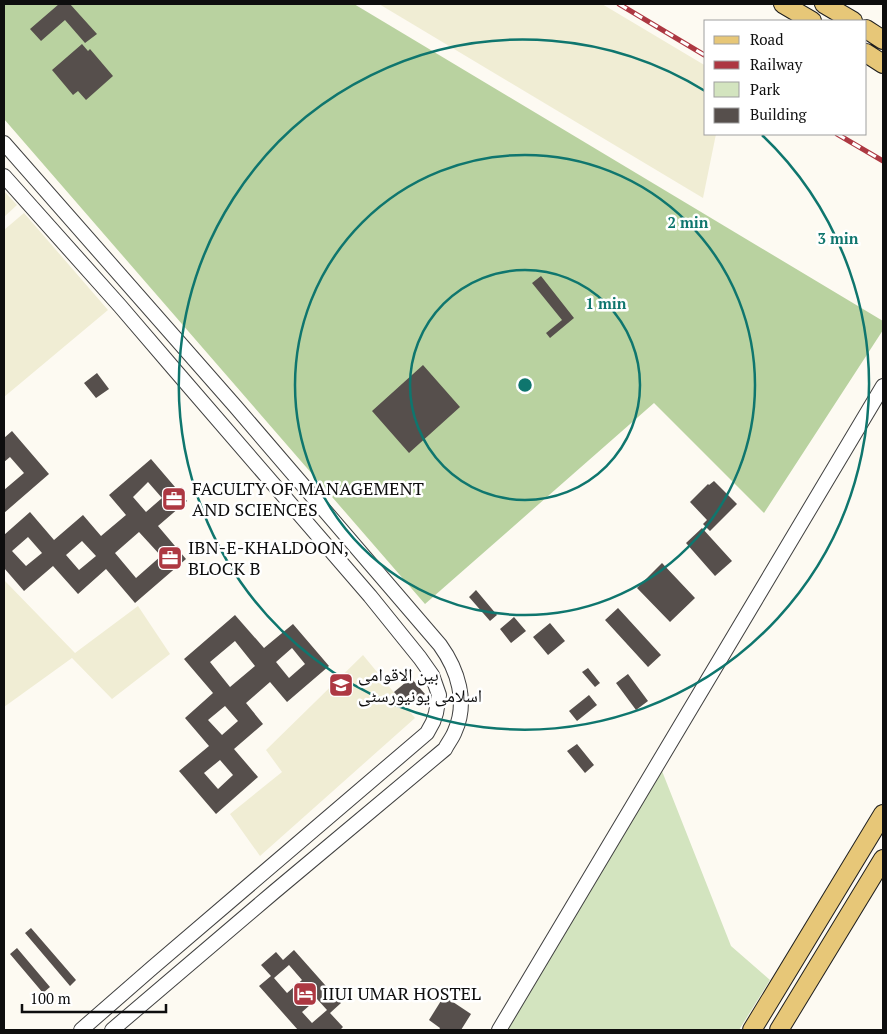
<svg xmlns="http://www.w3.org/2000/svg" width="887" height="1034" viewBox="0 0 887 1034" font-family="'PT Serif','Noto Naskh Arabic',serif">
<rect width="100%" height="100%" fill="#fdfaf2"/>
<path fill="#f0edd4" d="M379,4H602L706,66V134H716L703,198Z
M4,191L17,205L4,217Z
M24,213L108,310L4,397V230Z
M4,580L75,653L138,606L170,654L112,699L72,658L4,707Z
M363,655L415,718L260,856L230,814L282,772L266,750Z"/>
<path fill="#d3e4bf" d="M662,771L731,946L770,980L739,1030H506Z"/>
<path fill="#b9d2a0" d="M4,4H354L883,321V330L764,513L654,403L425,604L4,119Z"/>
<path fill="#564f4c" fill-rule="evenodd" d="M59,4H70L97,34L85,43L65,20L41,41L30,29Z
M82,44L88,51L90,49L113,76L86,100L78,91L73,95L52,70Z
M541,276L574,318L550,338L546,333L562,320L532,283Z
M423,365L460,407L409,453L372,411Z
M97,373L109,389L96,398L84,383Z
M12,431L49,474L4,513V490L24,473L10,457L4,462V438Z
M151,459L187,501L158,526L186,559L135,603L106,569L78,594L53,566L24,591L4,568V535L30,512L54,540L83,515L101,536L126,515L109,495ZM148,482L162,498L146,512L133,497ZM139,532L161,556L136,578L115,553ZM28,537L42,553L26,566L12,551ZM82,541L96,556L79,570L66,555Z
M714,481L737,504L710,531L703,524L707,520L690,502L708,484L709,485Z
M702,528L732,561L715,576L686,543Z
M662,563L695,598L670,622L637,588Z
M476,590L497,615L490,621L469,597Z
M618,608L661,655L648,667L605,620Z
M235,615L264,648L293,624L329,666L287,702L270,682L246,703L263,724L234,749L258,777L216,814L179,771L209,746L185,718L213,693L184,659ZM235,641L255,666L230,687L210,662ZM292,648L305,664L289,678L276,662ZM225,706L238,721L222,735L208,720ZM220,760L233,775L218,789L204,773Z
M514,617L526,631L511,643L500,629Z
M550,623L565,641L548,655L533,637Z
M588,668L600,683L595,687L582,672Z
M628,674L648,701L636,710L616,683Z
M411,678L425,694L416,701L410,694L402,701L394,692Z
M589,695L597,705L577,721L569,711Z
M577,744L594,765L585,773L567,751Z
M31,928L76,980L70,986L25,933Z
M17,948L50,987L43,993L10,954Z
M294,950L341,1003L330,1013L343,1027L340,1030H298L259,986L271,976L261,965L276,952L283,960ZM289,965L302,980L287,993L274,978ZM317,999L327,1010L312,1023L302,1012Z
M444,996L471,1014L461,1030H439L440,1028L429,1020Z"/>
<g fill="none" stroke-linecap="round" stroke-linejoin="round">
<defs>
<path id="minor" d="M4,143L235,406L440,645C458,670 468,702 455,731C453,737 448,743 445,749L274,892L112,1030
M4,176L120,306L174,369L370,596L420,658L432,675L439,695L436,713L433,722L427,733L152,968L81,1030
M499,1030L883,386"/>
<path id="major" d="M783,4L812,21
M824,4L853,21
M866,29L883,40
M866,53L883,64
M752,1030L883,814
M779,1030L883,859"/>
</defs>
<use href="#minor" stroke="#414141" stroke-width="16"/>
<use href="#major" stroke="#1f1f1f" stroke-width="20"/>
<use href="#minor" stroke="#fff" stroke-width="14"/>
<use href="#major" stroke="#e7c778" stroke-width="18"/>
<defs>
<path id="rail" d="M619,4L706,56
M837,134L883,161"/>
</defs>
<use href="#rail" stroke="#ad3842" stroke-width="5"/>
<use href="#rail" stroke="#fff" stroke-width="3" stroke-dasharray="9" stroke-linecap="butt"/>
</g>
<g fill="none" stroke="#0f766e" stroke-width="2.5">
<circle cx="525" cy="385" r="115"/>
<circle cx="525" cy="385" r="230"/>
<path d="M762 135A345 345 0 1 1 705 91"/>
</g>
<defs>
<symbol id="office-square" viewBox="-11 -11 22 22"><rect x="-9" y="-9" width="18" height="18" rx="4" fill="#ad3842" stroke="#fff"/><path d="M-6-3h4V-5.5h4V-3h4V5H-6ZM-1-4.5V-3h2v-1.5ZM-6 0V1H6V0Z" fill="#fff"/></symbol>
<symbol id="university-square" viewBox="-11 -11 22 22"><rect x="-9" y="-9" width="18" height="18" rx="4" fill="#ad3842" stroke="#fff"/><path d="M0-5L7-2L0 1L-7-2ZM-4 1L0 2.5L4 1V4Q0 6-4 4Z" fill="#fff"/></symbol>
<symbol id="hotel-square" viewBox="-11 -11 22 22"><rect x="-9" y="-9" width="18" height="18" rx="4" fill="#ad3842" stroke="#fff"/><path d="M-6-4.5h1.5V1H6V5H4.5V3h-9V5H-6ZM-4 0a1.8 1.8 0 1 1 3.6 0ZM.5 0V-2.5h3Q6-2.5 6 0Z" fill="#fff"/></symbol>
</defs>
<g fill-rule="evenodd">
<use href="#office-square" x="160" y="485" width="28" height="28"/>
<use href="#office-square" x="156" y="544" width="28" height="28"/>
<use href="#university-square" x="327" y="671" width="28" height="28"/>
<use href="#hotel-square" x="291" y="980" width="28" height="28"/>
</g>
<g text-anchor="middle" stroke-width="5" stroke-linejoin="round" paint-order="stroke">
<g font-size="18" fill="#0e0e0e" stroke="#fff" text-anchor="start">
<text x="192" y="495">FACULTY OF MANAGEMENT<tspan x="192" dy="21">AND SCIENCES</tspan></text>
<text x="188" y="554">IBN-E-KHALDOON,<tspan x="188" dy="21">BLOCK B</tspan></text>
<text x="358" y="681">بین الاقوامی<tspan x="358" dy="21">اسلامی یونیورسٹی</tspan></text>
<text x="322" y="1000">IIUI UMAR HOSTEL</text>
</g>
</g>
<circle cx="525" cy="385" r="8" fill="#0f766e" stroke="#fff" stroke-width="2.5"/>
<g font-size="15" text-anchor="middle" font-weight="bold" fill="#0f766e" stroke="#fff" stroke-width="5" stroke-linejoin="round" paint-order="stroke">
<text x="688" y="228">2 min</text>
<text x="838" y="244">3 min</text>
<text x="606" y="309">1 min</text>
</g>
<rect width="887" height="1034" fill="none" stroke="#0e0e0e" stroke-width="10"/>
<rect x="704" y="20" width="162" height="115" fill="#ffffff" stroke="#9f9f9f"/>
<rect x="714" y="36" width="25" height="8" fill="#e7c778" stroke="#9f9f9f"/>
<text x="750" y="45" font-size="15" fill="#0e0e0e">Road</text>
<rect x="714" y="61" width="25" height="8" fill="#ad3842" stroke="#9f9f9f"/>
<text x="750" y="70" font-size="15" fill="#0e0e0e">Railway</text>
<rect x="714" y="82" width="25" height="15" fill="#d3e4bf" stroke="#9f9f9f"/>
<text x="750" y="95" font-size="15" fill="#0e0e0e">Park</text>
<rect x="714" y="108" width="25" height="15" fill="#564f4c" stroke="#9f9f9f"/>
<text x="750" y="120" font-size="15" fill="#0e0e0e">Building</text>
<path d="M22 1004v8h144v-8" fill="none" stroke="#0e0e0e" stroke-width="2.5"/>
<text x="30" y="1004" font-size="15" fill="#0e0e0e" stroke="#ffffff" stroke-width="4" paint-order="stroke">100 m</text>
</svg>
